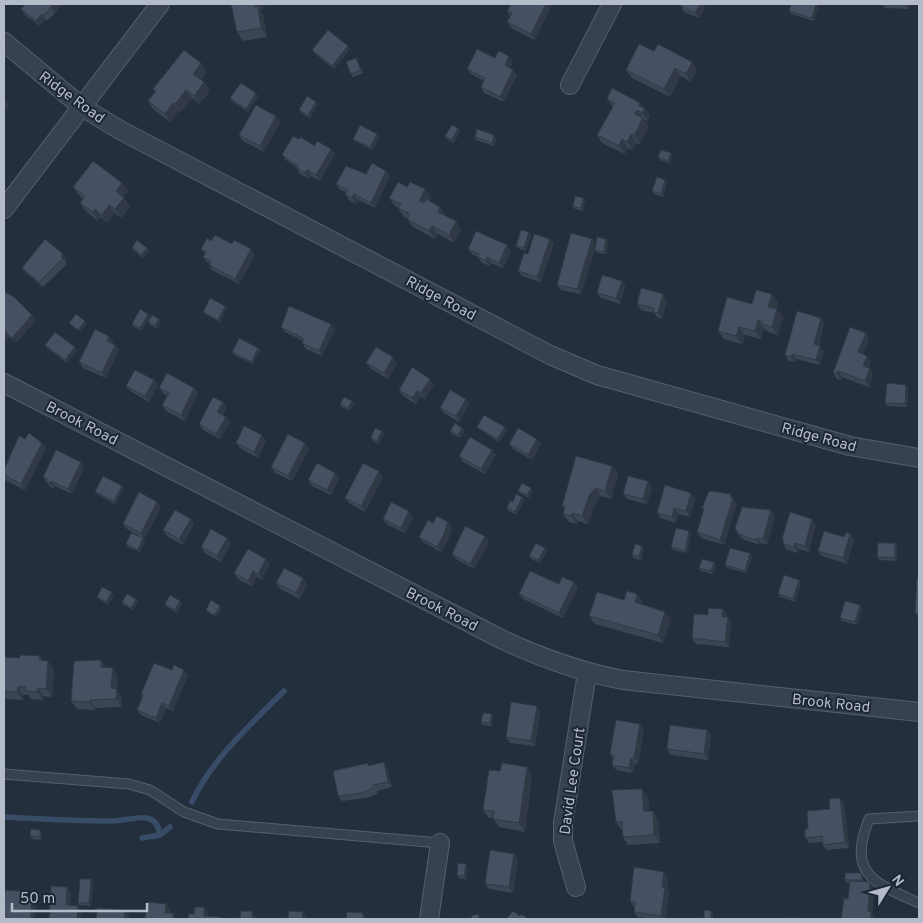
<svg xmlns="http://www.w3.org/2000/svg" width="923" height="923" viewBox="0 0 923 923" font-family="Overpass,sans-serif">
<rect width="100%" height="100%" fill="#242f3e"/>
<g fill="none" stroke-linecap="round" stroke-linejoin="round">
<path stroke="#394c67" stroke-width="5.5" d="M192,802C212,759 251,724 284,691
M4,817C40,819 76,821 113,821C122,821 140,816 147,818C156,820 159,827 160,835
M142,838L160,835L170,827"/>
<defs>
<path id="lane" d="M4,774L129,784L150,790L184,812L218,824L440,843
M919,816L869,819C847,874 874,883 919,903"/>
<path id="street" d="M4,42L82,107L120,130L550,355L597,375L850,446L919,458
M570,85L612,4
M4,209L160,4
M4,383L503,640C542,658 580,672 623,680L919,712
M576,887L563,841V823L587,673
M429,919L440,843"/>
</defs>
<use href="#lane" stroke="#565f6c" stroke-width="11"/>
<use href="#street" stroke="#565f6c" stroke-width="20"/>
<use href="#lane" stroke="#38414e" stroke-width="9"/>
<use href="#street" stroke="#38414e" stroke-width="18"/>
</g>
<path fill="#3b4654" d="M25,4H61L55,13L47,21L45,19L40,26L25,15L21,9Z
M231,4H266L261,12L263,14L267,37L243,41L237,32Z
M511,4H549L551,7L535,40L511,28L507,22L510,16L507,11Z
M677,4H703L705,7L699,18L684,12L681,6Z
M819,4L814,21L791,14L789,11Z
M882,4H909V9L885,8Z
M348,46L350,49L334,69L314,53L312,50Z
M654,51L697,70L691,82L681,76L670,97L632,78L626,70Z
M356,58L363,73L353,77L351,74Z
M495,58L513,62L510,68L513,70L517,75L504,102L484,93L481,87L484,81L471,74L467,69Z
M201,63L207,72L201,80L204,82L210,91L199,104L192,98L181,112L179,111L170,122L153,109L148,101L155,91L153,89Z
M258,96L248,112L232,101L230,98Z
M607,99L644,108L650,116L648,121L643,119L649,126L640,144L636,143L633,150L628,148L625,154L602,143L597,135L613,107Z
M318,104L310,118L301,113L299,110Z
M276,116L280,122L264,152L243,141L239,135Z
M458,128L460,131L454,143L447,139L445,136Z
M379,137L372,150L355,141L353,139Z
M475,137L496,138L494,146L476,140Z
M299,139L315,146L331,149L335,154L320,181L311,176L309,179L300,174L297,168L286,160L282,155Z
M673,156L670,163L660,160L658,157Z
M386,171L390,176L375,208L358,200L356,204L349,200L345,194L346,192L340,190L336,184L366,174Z
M665,180L667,182L663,197L654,194L652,191Z
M73,187L128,191L123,197L130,206L121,218L115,213L107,223L101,217L98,221L86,211L80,203L83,199L79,195Z
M425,189L431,197L429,201L446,215L445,216L456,221L461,229L454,243L438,234L435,239L413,227L407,219L408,218L404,217L398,208H399L395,206L389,198Z
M583,198L585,200L583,211L575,209L573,207Z
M531,235L526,251L518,248L516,246Z
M45,239L67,259L65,261L67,264L43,287L26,273L22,268Z
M550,239L554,244L541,282L522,276L518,271L528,254Z
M592,239L596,245L581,294L561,290L557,285Z
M211,241L232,244L255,255L239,284L212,270L209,265V263L207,262L203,257L205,254L201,249Z
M608,242L606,254L597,253L595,250Z
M132,247L147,248L149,250L143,258L133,250Z
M468,249L511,251L503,268L491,263L490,266L482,263L478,257L472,254Z
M622,281L625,286L620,304L601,298L597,293Z
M4,294L32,315L36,320L16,343L9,337L4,343Z
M667,300L662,319L657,317L654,313L641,310L637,304Z
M778,302L776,309L783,317L778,335L768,332L764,328L761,339L745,335L742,344L724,339L718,331L752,304Z
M225,306L227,308L220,322L205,314L203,312Z
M150,316L142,331L134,327L132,324Z
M148,322H161L157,329L150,325Z
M824,323L819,346L824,351L820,365L796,359L795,362L789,361L785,355Z
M281,327L335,330L322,356L306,349L302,343L303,341L285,332Z
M866,333L869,338L863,354L871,361L868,368L873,374L869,387L842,377L841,380L837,379L833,373Z
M109,336L113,342L112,343L115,345L119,350L106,378L83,368L79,362Z
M45,345L75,347L77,350L67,363L47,348Z
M260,350L253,364L234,355L232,352Z
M366,363H397L388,379L370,368Z
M154,380L158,386L149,402L130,391L126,386Z
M434,384L425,399L421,396L416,404L403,396L399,390Z
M159,388H194L198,393L185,421L166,411L162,405L167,396L163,393Z
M908,388L907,407L887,406L885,403Z
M466,399L469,404L459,422L444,413L440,408Z
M352,401L354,404L350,411L342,407L340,404Z
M223,402L226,408L223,415L226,417L230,422L220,439L203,430L199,424Z
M477,427H505L507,430L499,442L479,429Z
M464,430L460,438L452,434L450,431Z
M382,431L384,434L379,444L373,441L371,438Z
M25,439L42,443L46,448L25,490L5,480L4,477V470Z
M266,441L258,458L240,448L236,443Z
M305,443L309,449L292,481L275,473L271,467Z
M509,444H541L532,460L513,449Z
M492,450L496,455L485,474L463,462L459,456Z
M612,466L618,474L611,499L601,496L596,502L588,524L578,521L577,524L569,522L563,514L565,509L562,506Z
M84,468L72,494L55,486L54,488L50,487L43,477Z
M335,473L339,478L331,495L312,486L308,480Z
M383,477L365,512L349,503L345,498Z
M648,481L652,487L647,504L627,499L623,494Z
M122,486L123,488L115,504L97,494L95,492Z
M533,490L529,498L520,493L518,491Z
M691,493L695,499L690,517L678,514L676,523L661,518L657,513Z
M731,494L737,504L724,545L701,538L697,532L704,511L702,508Z
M522,497L524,500L517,515L508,511L507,508L513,502Z
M161,508L144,539L127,529L123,524Z
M771,510L775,516L767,545L761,543L760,545L742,539L738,534Z
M413,517L405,533L386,524L383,519Z
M812,519L816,525L809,552L799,549L798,553L787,550L783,544L784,542L782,539Z
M448,522L452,528L448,540L441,552L423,542L419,537L433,523Z
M194,524L183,545L167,536L163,530Z
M689,531L691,534L687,553L673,550L671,547Z
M485,536L489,542L474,569L456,559L452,554Z
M844,537L854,539L847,564L822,556L818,551Z
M143,538L145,541L140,552L128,547L126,544Z
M227,538L231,544L221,562L205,553L201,547Z
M895,543L897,546V561L879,560L877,557Z
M545,548L547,551L540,563L531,559L529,556Z
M644,549L641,560L633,558L632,555Z
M752,556L747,573L727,568L725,565Z
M714,562L716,565L713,574L701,571L699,568Z
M270,564L262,580L257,577L252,586L238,579L234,573Z
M919,578V618L915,613Z
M799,580L801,583L795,602L780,597L778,594Z
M574,582L578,588L563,618L523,599L519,594L559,584Z
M276,583L307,584L300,599L280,589Z
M637,594L643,602L642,605L671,620L663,643L595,624L589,616Z
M114,595L108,605L99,599L97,597Z
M136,599L138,602L133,610L124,605L122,602Z
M180,601L182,604L177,613L167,607L165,604Z
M860,605L862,608L857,625L842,621L840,618Z
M222,608L216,617L208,612L206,610Z
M708,615H727V617L731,623L729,647L696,644L692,638Z
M40,656L42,660L54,669L52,697L43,696V700L31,699L29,695H23V700L6,699L4,695V657L19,658Z
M101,660L106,668H113L118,676L117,690L122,697V707L95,708V710L77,709L71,701Z
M172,670L188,675L173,711L166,708L160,723L141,715L137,710L143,696L141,694Z
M537,706L540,712L535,746L510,743L506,737Z
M493,717L492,726L483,725L481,722Z
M644,729L638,764L635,763L633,773L616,770L612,765L613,759L610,754Z
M707,730L711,735L708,760L671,755L667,749Z
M369,765L387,768L392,787L377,791V794L366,798L342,801L338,796Z
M527,767L532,775L525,832L499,827L493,818H489L483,810L500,771Z
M648,797L649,811L658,819L660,843L628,845L623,837L622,830L616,822Z
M844,803L849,848L826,850L823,845L822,842L809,843L805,838L808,829L830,809Z
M40,830L42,833L41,840L32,839L30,836Z
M514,854L518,859L513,893L489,889L485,884Z
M467,867L466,879L459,878L457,875Z
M861,873L863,876V882H870L874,888L872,913L875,917V919H841L848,899L850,883H847L845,880Z
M668,878L667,889L669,892L665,919H652L637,917L634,912V907L630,901Z
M91,879L93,882L91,906L80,905L78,903Z"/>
<path fill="#303945" d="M54,4H61L55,13L51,7Z
M256,4H266L261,12L263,14L267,37L261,28L254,7Z
M546,4H549L551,7L535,40L531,34Z
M700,4H703L705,7L699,18L695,13Z
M816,4H819L814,21L812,18Z
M905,4H909V9Z
M42,14L45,19L40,26L36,21Z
M348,46L350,49L334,69L332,66Z
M509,56L513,62L509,71L505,65Z
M692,62L697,70L691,82L686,74Z
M201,63L207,72L199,82L193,74Z
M675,68L681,76L670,97L664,89Z
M513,70L517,75L504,102L500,97Z
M204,82L210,91L199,104L194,96Z
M186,90L192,98L181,112L175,104Z
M256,93L258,96L248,112L246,109Z
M6,100L9,105L4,113V102Z
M316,102L318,104L310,118L308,115Z
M173,103L179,111L170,122L165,114Z
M640,103L650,116L648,121L642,113L639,106Z
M637,110L643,118L635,114Z
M276,116L280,122L264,152L260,146Z
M643,118L649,126L640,144L634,136Z
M458,128L460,131L454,143L452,140Z
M377,134L379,137L372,150L370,147Z
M631,134L636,143L633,150L627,142Z
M494,135L496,138L494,146L492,143Z
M622,139L628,148L625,154L619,146Z
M331,149L335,154L320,181L316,175Z
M671,153L673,156L670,163L668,161Z
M307,170L311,176L309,179L305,173Z
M386,171L390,176L375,208L371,203Z
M665,180L667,182L663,197L661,194Z
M122,183L128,191L121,199L116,191Z
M425,189L431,197L424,209L419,201Z
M354,194L358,200L356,204L352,198Z
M124,198L130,206L121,218L115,209Z
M583,198L585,200L583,211L581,208Z
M109,205L115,213L107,223L102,215Z
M440,207L446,215L443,220L438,212Z
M95,209L101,217L98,221L93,212Z
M456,221L461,229L454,243L449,235Z
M432,226L438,234L435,239L429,231Z
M529,232L531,235L526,251L524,248Z
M550,239L554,244L541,282L537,277Z
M592,239L596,245L581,294L577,289Z
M606,239L608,242L606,254L604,252Z
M507,245L511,251L503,268L499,263Z
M147,248L149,250L143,258L141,255Z
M251,249L255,255L239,284L235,279Z
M63,254L67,259L65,261L61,256Z
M487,257L491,263L490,266L486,261Z
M622,281L625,286L620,304L616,298Z
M663,294L667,300L662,319L658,313Z
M772,294L778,302L774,315L768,307Z
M225,306L227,308L220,322L218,320Z
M777,309L783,317L778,335L772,327Z
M148,314L150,316L142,331L140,328Z
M32,315L36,320L16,343L12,338Z
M821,318L824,323L817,350L814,344Z
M159,319L161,322L157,329L155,326Z
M758,320L764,328L761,339L755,331Z
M85,321L87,324L80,332L78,330Z
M331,324L335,330L322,356L319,351Z
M739,327L745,335L742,344L736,336Z
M5,331L9,337L4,343V333Z
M866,333L869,338L862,358L858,352Z
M109,336L113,342L111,346L107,341Z
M115,345L119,350L106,378L102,373Z
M820,346L824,351L820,365L816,360Z
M75,347L77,350L67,363L65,360Z
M258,348L260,350L253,364L252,362Z
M792,354L796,359L795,362L791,357Z
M867,356L871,361L867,371L863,366Z
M393,357L397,363L388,379L384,373Z
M870,368L873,374L869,387L865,381Z
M838,371L842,377L841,380L837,374Z
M430,379L434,384L425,399L421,393Z
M154,380L158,386L149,402L145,396Z
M906,385L908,388L907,407L905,404Z
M194,388L198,393L185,421L181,415Z
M417,391L421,396L416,404L412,398Z
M466,399L469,404L459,422L456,416Z
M352,401L354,404L350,411L348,408Z
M223,402L226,408L221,418L217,412Z
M226,417L230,422L220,439L216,434Z
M505,427L507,430L499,442L497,439Z
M462,428L464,430L460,438L458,435Z
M382,431L384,434L379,444L377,441Z
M262,435L266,441L258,458L254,452Z
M537,439L541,444L532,460L528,455Z
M42,443L46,448L25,490L21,484Z
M305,443L309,449L292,481L288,476Z
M492,450L496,455L485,474L481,469Z
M81,462L84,468L72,494L68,489Z
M612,466L618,474L611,499L605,491Z
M379,471L383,477L365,512L361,506Z
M335,473L339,478L331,495L327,490Z
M51,481L55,486L54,488L50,483Z
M648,481L652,487L647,504L643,499Z
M122,486L123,488L115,504L114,501Z
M531,488L533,490L529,498L527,495Z
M596,488L601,496L596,502L588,524L582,516L590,494Z
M691,493L695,499L690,517L686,511Z
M731,494L737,504L724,545L720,540Z
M522,497L524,500L517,515L515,512Z
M157,502L161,508L144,539L141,533Z
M674,508L678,514L676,523L672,517Z
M771,510L775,516L767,545L763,539Z
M409,511L413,517L405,533L401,528Z
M572,513L578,521L577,524L571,516Z
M191,519L194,524L183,545L179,539Z
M812,519L816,525L809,552L805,546Z
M448,522L452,528L448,540L441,552L437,547Z
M689,531L691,534L687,553L685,551Z
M850,534L854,539L847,564L843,558Z
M485,536L489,542L474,569L470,564Z
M143,538L145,541L140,552L138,550Z
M227,538L231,544L221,562L217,556Z
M757,538L761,543L760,545L756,540Z
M795,543L799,549L798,553L794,547Z
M895,543L897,546V561L895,558Z
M642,546L644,549L641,560L639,557Z
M545,548L547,551L540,563L538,560Z
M750,553L752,556L747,573L745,571Z
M266,559L270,564L262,580L258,574Z
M714,562L716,565L713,574L711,571Z
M253,571L257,577L252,586L248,581Z
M303,578L307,584L300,599L296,593Z
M799,580L801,583L795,602L793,599Z
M574,582L578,588L563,618L559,613Z
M112,592L114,595L108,605L106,602Z
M637,594L643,602L641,610L635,602Z
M136,599L138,602L133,610L131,608Z
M180,601L182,604L177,613L175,610Z
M860,605L862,608L857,625L855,622Z
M220,606L222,608L216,617L214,615Z
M723,609L727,615L726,622L722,617Z
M665,612L671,620L663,643L658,635Z
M728,617L731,623L729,647L725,642Z
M101,660L107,668L101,667Z
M48,661L54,669L52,697L46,689Z
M113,668L118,676L117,690L122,697V707L116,699L111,688Z
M184,670L188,675L173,711L169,706Z
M18,687L23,695V700L17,692Z
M38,688L43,696V700L37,692Z
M90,700L95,708V710L89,702Z
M162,703L166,708L160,723L156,718Z
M537,706L540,712L535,746L531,741Z
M492,714L493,717L492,726L490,723Z
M640,724L644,729L638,764L634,758Z
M707,730L711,735L708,760L704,754Z
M631,758L635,763L633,773L629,768Z
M384,762L387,768L392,787L388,782Z
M527,767L532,775L525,832L519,823Z
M642,789L648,797L649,819L644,811Z
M840,798L844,803L849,848L845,842Z
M653,811L658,819L660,843L654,835Z
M40,830L42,833L41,840L40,837Z
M514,854L518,859L513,893L509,887Z
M466,864L467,867L466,879L464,876Z
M664,872L668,878L667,889L669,892L665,919H663L661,916Z
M861,873L863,876V883L862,880Z
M91,879L93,882L91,906L89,903Z
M870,882L874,888L872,913L875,917V919H871L868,911Z
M67,887L71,892L70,910L66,905Z
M32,892L36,898L35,919H31Z
M166,904L170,909L169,918L165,913Z
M78,906L82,911L81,919H77Z
M204,907L208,913V919L204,916Z
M125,910L129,915V919H124Z
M252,911L256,917V919H252Z
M711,911L713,913V919H711Z
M303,912L307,918V919H302Z
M173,913L177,919H173Z
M363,913L367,919H363Z"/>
<path fill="#455162" stroke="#303945" d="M25,4H54L44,15L42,14L36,21L21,9Z
M231,4H256L254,7L258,6L261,28L237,32Z
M511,4H546L531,34L507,22L512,13L507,11Z
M682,4H700L695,13L681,6Z
M791,4H816L812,18L789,11Z
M328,30L348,46L332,66L312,50Z
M639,44L654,51L658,44L692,62L686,74L675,68L664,89L626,70Z
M477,49L495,58L499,51L509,56L505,65L513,70L500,97L481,87L485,78L467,69Z
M184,50L201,63L193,74L204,82L194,96L186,90L175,104L173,103L165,114L148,101L156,91L153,89Z
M356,58L361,70L351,74L346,62Z
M241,83L256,93L246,109L230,98Z
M612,88L640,103L639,106L645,108L642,113L637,110L635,114L643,118L634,136L631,134L627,142L622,139L619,146L597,135L615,103L607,99Z
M307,96L316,102L308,115L299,110Z
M256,105L276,116L260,146L239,135Z
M360,125L377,134L370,147L353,139Z
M452,125L458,128L452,140L445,136Z
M477,129L494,135L492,143L475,137Z
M293,136L299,139L300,137L315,146L317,141L331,149L316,175L307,170L305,173L297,168L298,166L282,155Z
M661,150L671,153L668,161L658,157Z
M93,161L122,183L116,191L124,198L115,209L109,205L102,215L95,209L93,212L80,203L85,196L73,187Z
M372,163L386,171L371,203L354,194L352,198L345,194L348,190L336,184L346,166L366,174Z
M657,177L665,180L661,194L652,191Z
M398,182L407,187L410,182L425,189L419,201L424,203L426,199L440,207L438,212L456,221L449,235L432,226L429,231L407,219L410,214L398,208L401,204L389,198Z
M575,196L583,198L581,208L573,207Z
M521,230L529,232L524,248L516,246Z
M476,231L507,245L499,263L487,257L486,261L478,257L479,254L468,249Z
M571,233L592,239L577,289L557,285Z
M534,234L550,239L537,277L518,271L524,253L528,254Z
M215,235L232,244L234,240L251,249L235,279L209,265L211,261L203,257L206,252L201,249L207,238L211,241Z
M597,237L606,239L604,252L595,250Z
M45,239L63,254L61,256L63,258L39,282L22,268Z
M137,240L147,248L141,255L132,247Z
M602,275L622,281L616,298L597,293Z
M641,288L663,294L658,313L653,312L654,308L637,304Z
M756,290L772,294L768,307L777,309L772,327L762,324L763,322L758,320L755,331L739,327L736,336L718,331L727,297L752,304Z
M5,292L14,297L32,315L12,338L5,331L4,333V294Z
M210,298L225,306L218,320L203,312Z
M289,306L331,324L319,351L302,343L304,339L281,327Z
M140,309L148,314L140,328L132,324Z
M797,311L821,318L814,344L820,346L816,360L792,354L791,357L785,355Z
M76,314L85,321L78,330L69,323Z
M152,315L159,319L155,326L148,322Z
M850,327L866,333L858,352L867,356L863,366L870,368L865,381L838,371L837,374L833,373Z
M95,329L109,336L107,341L115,345L102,373L79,362Z
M55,332L75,347L65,360L45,345Z
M239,338L258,348L252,362L232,352Z
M376,347L393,357L384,373L366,363Z
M412,367L430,379L421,393L417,391L412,398L399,390Z
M135,370L154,380L145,396L126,386Z
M167,373L194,388L181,415L162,405L169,393L159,388Z
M887,383L906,385L905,404L885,403Z
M450,390L466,399L456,416L440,408Z
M213,397L223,402L217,412L226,417L216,434L199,424Z
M344,397L352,401L348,408L340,404Z
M484,415L505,427L497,439L477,427Z
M455,423L462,428L458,435L450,431Z
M244,426L262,435L254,452L236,443Z
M375,428L382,431L377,441L371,438Z
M518,428L537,439L528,455L509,444Z
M29,433L42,443L21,484L4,475V470L19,436L25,439Z
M288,434L305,443L288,476L271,467Z
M470,437L492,450L481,469L459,456Z
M56,450L81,462L68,489L51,481L50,483L46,481L47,479L43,477Z
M576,456L612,466L605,491L596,488L590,494L582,516L572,513L571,516L563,514L565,507L562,506Z
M317,463L335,473L327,490L308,480Z
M363,463L379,471L361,506L345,498Z
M103,476L122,486L114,501L95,492Z
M628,476L648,481L643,499L623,494Z
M522,483L531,488L527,495L518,491Z
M665,485L691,493L686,511L674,508L672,517L657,513Z
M709,491L731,494L730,497L733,498L720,540L697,532L704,509L702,508Z
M139,492L157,502L141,533L123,524Z
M516,494L522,497L515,512L507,508L510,501L513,502Z
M391,502L409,511L401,528L383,519Z
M742,507L771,510L763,539L757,538L756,540L738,534L735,528Z
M175,510L191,519L179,539L163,530Z
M790,512L812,519L805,546L795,543L794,547L783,544L784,540L782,539Z
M437,516L448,522L444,534L437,547L419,537L428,520L433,523Z
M465,526L485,536L470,564L452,554Z
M676,528L689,531L685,551L671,547Z
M211,529L227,538L217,556L201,547Z
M824,531L844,537L846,532L850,534L843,558L818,551Z
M131,533L143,538L138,550L126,544Z
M536,543L545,548L538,560L529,556Z
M878,543H895V558L877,557Z
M635,544L642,546L639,557L632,555Z
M730,548L750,553L745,571L725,565Z
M248,549L266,559L258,574L253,571L248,581L234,573Z
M702,559L714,562L711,571L699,568Z
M284,568L303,578L296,593L276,583Z
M530,571L559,584L562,577L574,582L559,613L519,594Z
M784,575L799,580L793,599L778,594Z
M917,577L919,578V613H915Z
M102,587L112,592L106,602L97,597Z
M627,591L637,594L635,602L665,612L658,635L589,616L597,592L624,600Z
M127,594L136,599L131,608L122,602Z
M170,595L180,601L175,610L165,604Z
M211,600L220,606L214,615L206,610Z
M845,601L860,605L855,622L840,618Z
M708,608L723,609L722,617H728L725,642L692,638L694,614L708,615Z
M20,655L40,656L39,660L48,661L46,689L38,688L37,692L26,691V687H18L17,692L4,691V657L19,658Z
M101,660V667L113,668L111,688L117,689L116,699L90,700L89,702L71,701L74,661Z
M154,663L172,670L174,665L184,670L169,706L162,703L156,718L137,710L143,695L141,694Z
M511,702L537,706L531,741L506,737Z
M483,713L492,714L490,723L481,722Z
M616,720L640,724L634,758H631L629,768L612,765L614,755L610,754Z
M670,725L707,730L704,754L667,749Z
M384,762L388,782L373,785V788L362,793L338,796L333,771L368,763V766Z
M502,763L527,767L519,823L493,819L494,811L483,810L489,770L500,771Z
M642,789L644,811H653L654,835L623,837L622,822H616L612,790Z
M840,798L845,842L823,845L822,836L805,838V829H808L807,811L830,809L829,799Z
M31,829L40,830V837L30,836Z
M490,850L514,854L509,887L485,884Z
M458,863L466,864L464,876L457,875Z
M634,867L664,872L662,887H665L661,916L634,912L635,902L630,901Z
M845,873H861L862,880H845Z
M80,879H91L89,903H78Z
M850,881L870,882L868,911L871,912V919H841L844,898L848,899Z
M51,886L67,887L66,905L78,906L77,919H49Z
M5,890L32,892L31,919H4Z
M147,902L166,904L165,913H173V919H145Z
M195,907H204V916L221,917V919H188L189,914H194Z
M97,908L125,910L124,919H96Z
M704,910L711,911V919H704Z
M241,911H252V919H240Z
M289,911L303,912L302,919H288Z
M513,911L520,916L521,914L529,919H506Z
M347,912L363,913V919H346Z
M478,914L480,919H472L471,916Z
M787,918L818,919H787Z"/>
<g text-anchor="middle" stroke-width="4" stroke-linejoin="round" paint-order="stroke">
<g font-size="15" fill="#b4bcc9" stroke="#1d2633">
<text transform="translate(72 97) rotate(36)" y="5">Ridge Road</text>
<text transform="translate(441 298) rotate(28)" y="5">Ridge Road</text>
<text transform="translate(82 423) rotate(27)" y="5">Brook Road</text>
<text transform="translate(819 437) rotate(15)" y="5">Ridge Road</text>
<text transform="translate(442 609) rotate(27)" y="5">Brook Road</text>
<text transform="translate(831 703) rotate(6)" y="5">Brook Road</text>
<text transform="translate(572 781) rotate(-82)" y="5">David Lee Court</text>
</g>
</g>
<rect width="923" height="923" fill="none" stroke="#b4bcc9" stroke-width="10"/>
<g transform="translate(888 888) rotate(53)" stroke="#1d2633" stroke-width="4" paint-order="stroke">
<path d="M0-4L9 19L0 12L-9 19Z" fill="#b4bcc9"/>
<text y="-8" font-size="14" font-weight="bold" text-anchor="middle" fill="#b4bcc9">N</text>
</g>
<path d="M12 903v8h135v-8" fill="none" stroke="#b4bcc9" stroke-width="2.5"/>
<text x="20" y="903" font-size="15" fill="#b4bcc9" stroke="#1d2633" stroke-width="4" paint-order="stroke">50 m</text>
</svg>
